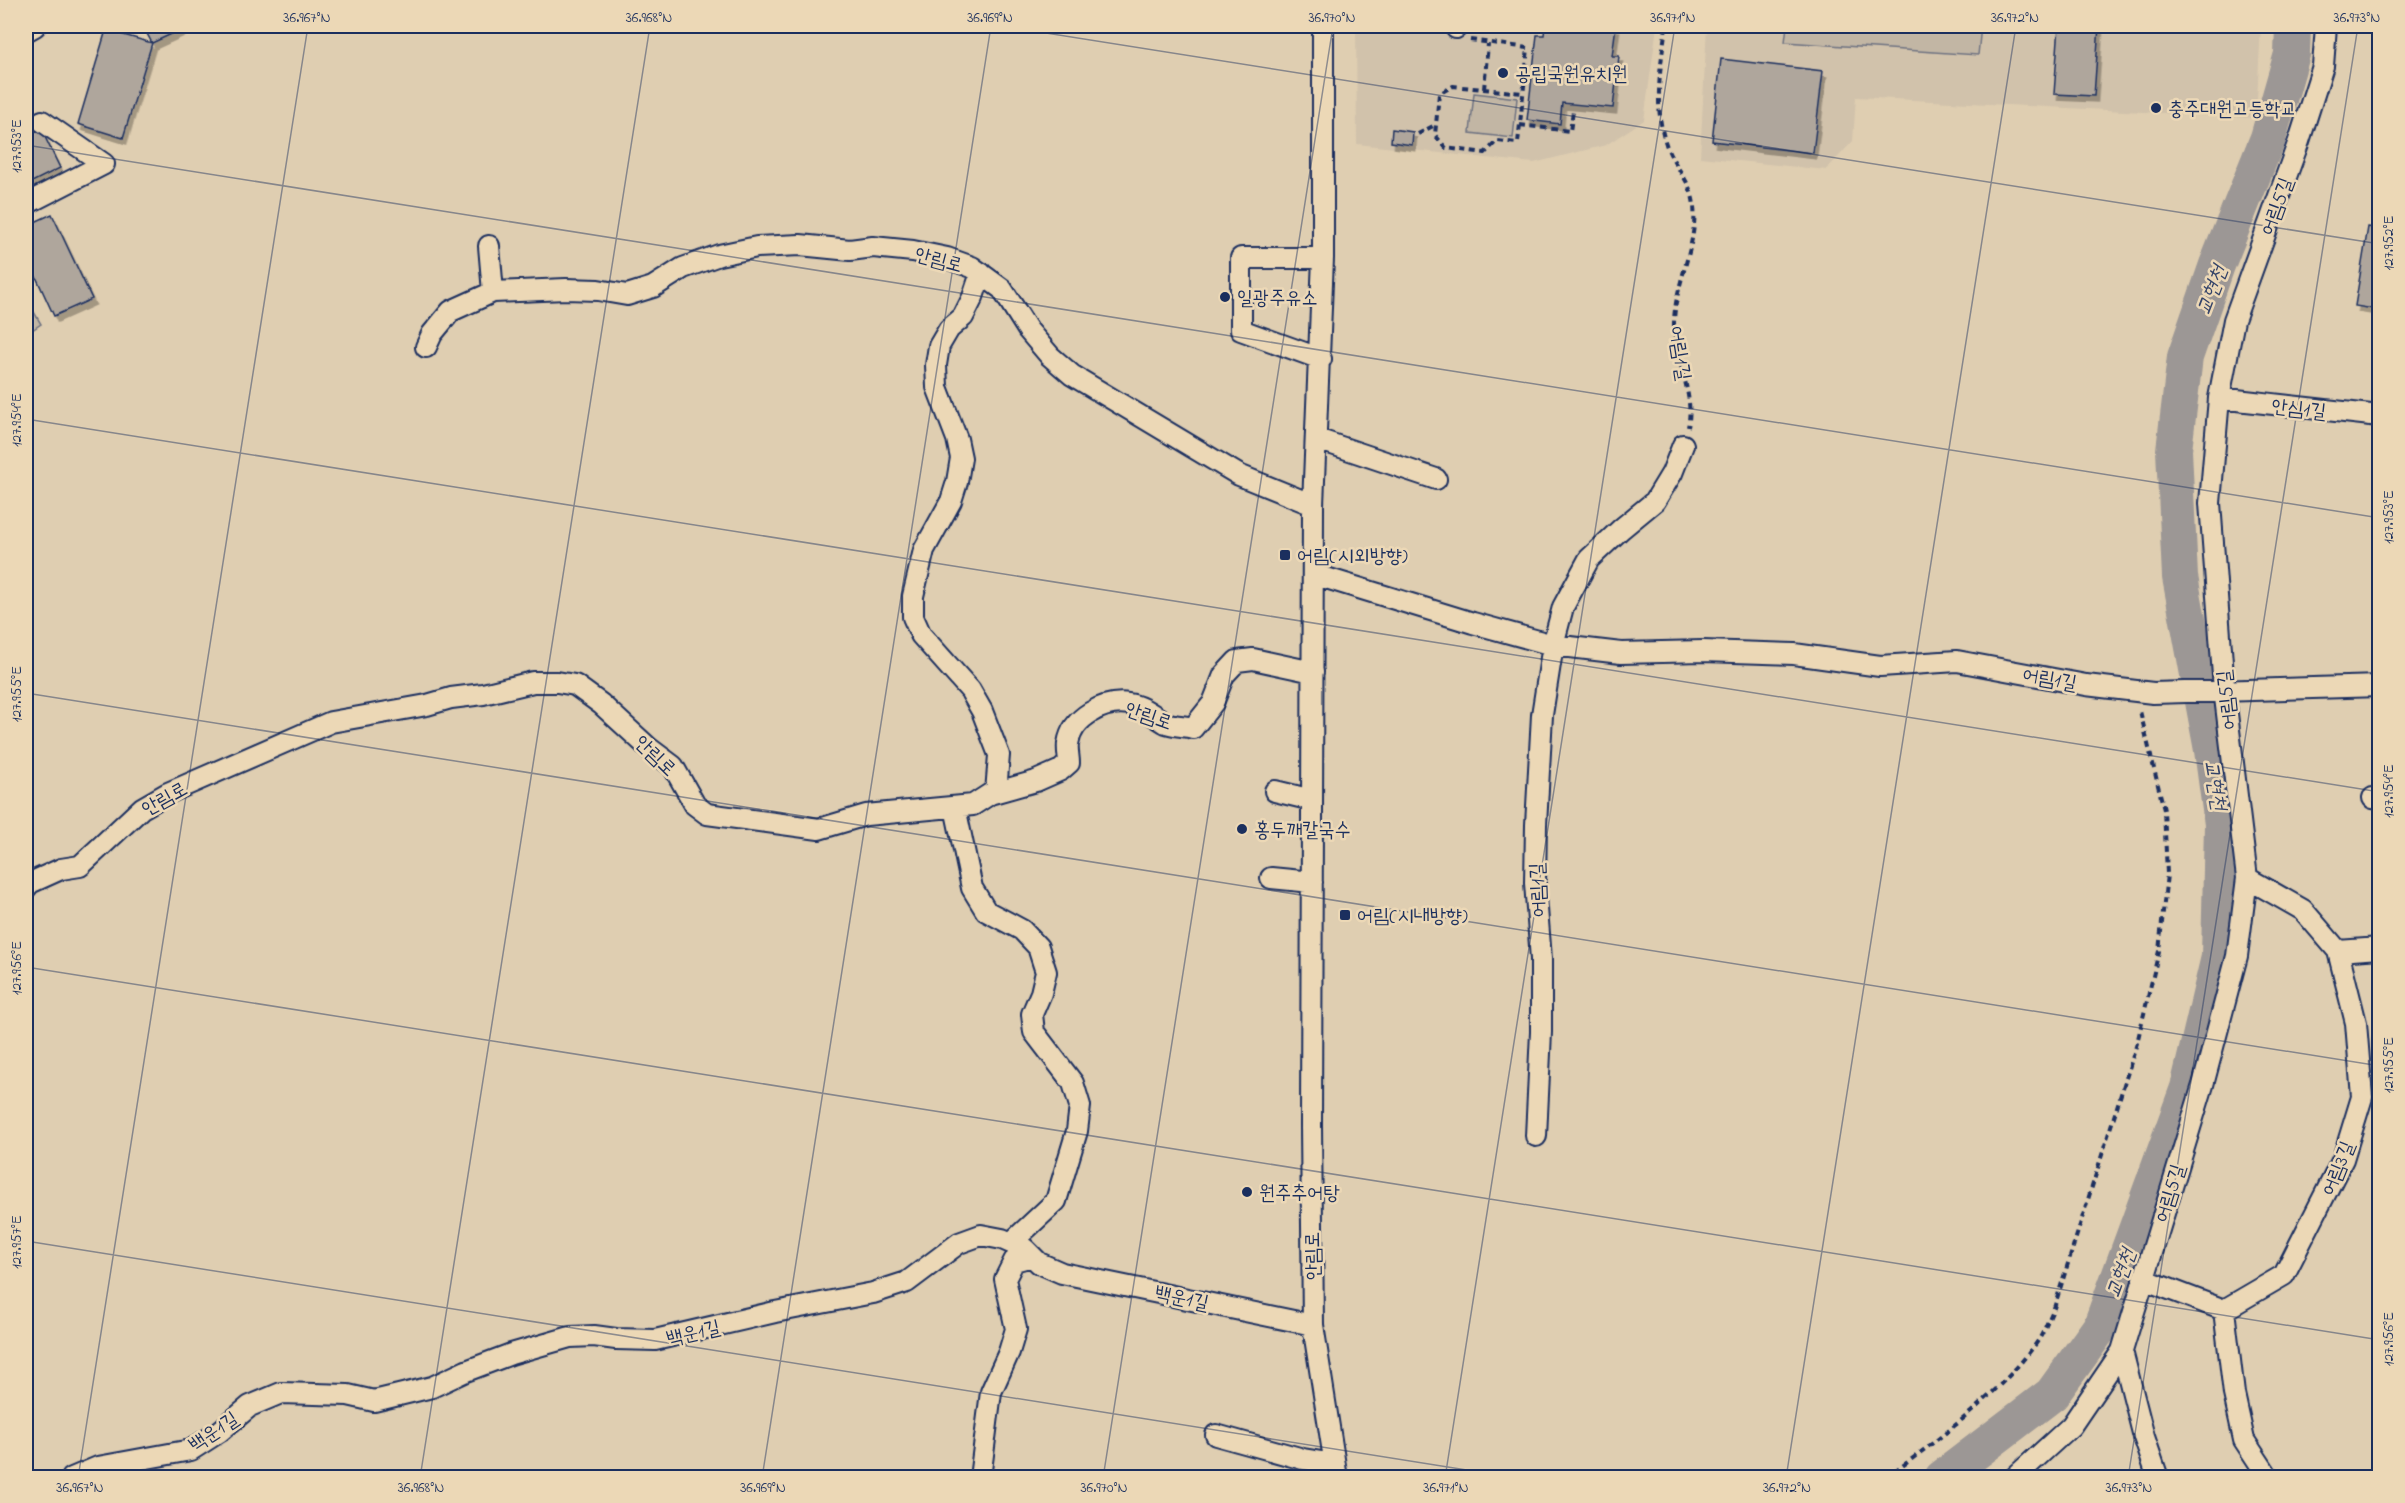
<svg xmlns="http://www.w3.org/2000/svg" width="2405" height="1503" viewBox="0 0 2405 1503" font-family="'Indie Flower','Poor Story',sans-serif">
<defs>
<filter id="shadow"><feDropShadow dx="3.5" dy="6" stdDeviation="0" flood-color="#0004"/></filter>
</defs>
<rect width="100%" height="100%" fill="#dfceb1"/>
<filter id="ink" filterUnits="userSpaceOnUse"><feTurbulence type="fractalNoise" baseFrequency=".0167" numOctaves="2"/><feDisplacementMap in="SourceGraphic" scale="12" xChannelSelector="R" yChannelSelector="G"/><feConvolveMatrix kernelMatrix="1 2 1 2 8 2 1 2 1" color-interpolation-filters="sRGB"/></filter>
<g filter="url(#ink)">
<path fill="#d1c2ab" d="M1356,26H1657L1644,120L1606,145L1534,163L1357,144Z
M1707,26H2261L2256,118L1856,97L1853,141L1826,170L1700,157Z"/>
<path fill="#c2b6a4" stroke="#6e7281" stroke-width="1.5" d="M1787,26H1981L1978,55L1785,42Z
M1474,93L1517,98L1513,138L1470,133Z
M31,307L41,324L26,334V311Z"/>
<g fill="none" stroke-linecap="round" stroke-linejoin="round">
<path stroke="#9c9795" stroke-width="36" d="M1942,1478L2052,1394L2101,1326L2188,1088L2219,957L2222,824L2212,750L2180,577L2174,450L2185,357L2217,265L2268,138L2292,54L2293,26"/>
</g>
<path fill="#afa69c" stroke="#1b2f5e" stroke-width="1.5" filter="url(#shadow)" d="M143,26H189L152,43Z
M1545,26H1616L1612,56H1619L1613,108L1562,103L1560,124L1527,120L1537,35H1544Z
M2059,26H2099L2094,96L2054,94Z
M106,30L152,43L123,138L78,124Z
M1721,59L1823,71L1813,153L1712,141Z
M41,129L60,168L26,185V137Z
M1392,129L1413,132L1412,145L1391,142Z
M52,214L92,299L54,316L26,255V226Z
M2368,227L2380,229V310L2355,306Z"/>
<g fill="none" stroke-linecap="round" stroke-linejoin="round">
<defs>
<path id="minor" d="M1323,26V258L1313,505L1311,1125L1313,1325L1337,1478
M1456,28L1457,26
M26,31L35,26
M26,204L104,164L42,121
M489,246L493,292
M981,273L973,297L963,317L949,329L939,346L936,365L937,387L957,439L961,458L957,482L951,501L924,550L913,596V617L921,635L970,690L982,711L999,755L996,792
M426,347L432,334L451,311L493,292L566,289L598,290L627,295L653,287L683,268L719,255L757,247L800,245L850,250L873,247L913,251L947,258L972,267L1002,289L1028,330L1050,356L1072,375L1239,475L1313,505
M1321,359L1241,330V258H1323
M2219,398L2380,416
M1317,439L1436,479
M1313,574L1473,623L1553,645L1621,653L1703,651L1794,654L1880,666L1957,661L2086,685L2153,693L2380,686
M1275,791L1312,800
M2373,798L2380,799
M955,807L972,888L986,911L1022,930L1038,947L1046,972L1041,993L1032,1014L1034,1032L1073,1083L1080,1106L1077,1131L1056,1201L1011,1243
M1271,878L1312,882
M26,888L30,883L61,869L80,866L142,808L168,793L331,722L427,705L451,698L483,694L533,682H557L575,685L601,704L649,748L673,766L695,805L707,814L819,829L866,815L973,805L990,794L1036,781L1061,770L1069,763C1069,757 1067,750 1068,744C1072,717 1104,700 1129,704C1143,706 1154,716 1166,723C1174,726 1185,726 1193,728L1213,703L1224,675L1237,661L1253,659L1313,672
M2338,951L2380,948
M1536,1136L1541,1032V959L1535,883L1536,825L1542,715L1553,645L1563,607L1589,559L1621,529L1655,501L1672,473L1683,445
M2143,1279L2224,1310L2284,1275L2343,1159L2362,1097L2356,1023L2338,951L2303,910L2247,878
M2224,1310L2234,1394L2244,1440L2269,1478
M2122,1351L2144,1437L2158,1478
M1216,1435L1303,1459L1334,1464
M72,1478L98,1467L191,1450L219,1432L250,1406L281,1393L348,1395L374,1401L432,1387L466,1371L511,1354L570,1337L594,1336L616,1339L655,1340L775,1312L873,1293L907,1282L959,1243L981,1235L1002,1239L1025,1249L1039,1263L1062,1273L1313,1325
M980,1478L991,1392L1009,1352L1016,1329L1005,1279L1014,1261L1032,1256
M2014,1478L2071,1426L2122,1351L2203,1085L2237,956L2247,878L2224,689L2210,503L2219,398L2234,320L2299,141L2323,66L2326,26"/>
</defs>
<use href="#minor" stroke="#1b2f5e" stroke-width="24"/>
<path stroke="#1b2f5e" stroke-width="4" stroke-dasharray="6 4.5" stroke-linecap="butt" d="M1666,26C1661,64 1653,106 1666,144C1673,166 1692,181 1694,206C1698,247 1673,286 1674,327C1675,361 1695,393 1688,427
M1470,40L1528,48L1518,143L1497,141L1485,153L1446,148L1435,135L1439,94L1453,86L1523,93
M1484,89L1488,44
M1520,125L1570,131L1573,111
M1418,134L1435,125
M1886,1478C1939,1439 1995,1398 2035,1345C2043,1335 2048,1320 2054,1308L2137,1043L2159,951L2167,874L2164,810L2140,711"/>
<use href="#minor" stroke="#ecd8b6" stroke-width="20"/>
</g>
</g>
<path fill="none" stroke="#1b2f5e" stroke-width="1.5" stroke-opacity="0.45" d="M1002,26L2380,244M26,145L2380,518M26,419L2380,792M26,693L2380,1066M26,967L2380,1340M26,1241L1517,1478M78,1478L308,26M420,1478L650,26M762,1478L991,26M1103,1478L1333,26M1445,1478L1675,26M1786,1478L2016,26M2128,1478L2358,26"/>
<g fill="#1b2f5e" stroke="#ecd8b6" stroke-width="2">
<circle cx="1503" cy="73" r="6"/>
<circle cx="2156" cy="108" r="6"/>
<circle cx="1225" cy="297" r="6"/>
<rect x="1279" y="549" width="12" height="12" rx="3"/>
<circle cx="1242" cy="829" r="6"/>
<rect x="1339" y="909" width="12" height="12" rx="3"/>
<circle cx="1247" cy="1192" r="6"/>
</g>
<g text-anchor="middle" stroke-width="5" stroke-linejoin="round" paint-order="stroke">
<g font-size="20" fill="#1b2f5e" stroke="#ecd8b6" text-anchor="start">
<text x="1515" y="80">공립국원유치원</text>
<text x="2168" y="115">충주대원고등학교</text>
<text x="1237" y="304">일광주유소</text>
<text x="1297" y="562">어림(시외방향)</text>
<text x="1254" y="836">홍두깨칼국수</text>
<text x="1357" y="922">어림(시내방향)</text>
<text x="1259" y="1199">원주추어탕</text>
</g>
<g font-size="20" fill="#1b2f5e" stroke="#ecd8b6">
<text transform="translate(2276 206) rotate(-70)" y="7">어림5길</text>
<text transform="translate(939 259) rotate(15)" y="7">안림로</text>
<text transform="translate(1681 353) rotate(81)" y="7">어림1길</text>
<text transform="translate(2299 408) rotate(6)" y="7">안심1길</text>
<text transform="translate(2050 678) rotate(10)" y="7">어림1길</text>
<text transform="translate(2226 700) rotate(-96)" y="7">어림5길</text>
<text transform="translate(1149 715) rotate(19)" y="7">안림로</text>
<text transform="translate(656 755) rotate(44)" y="7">안림로</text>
<text transform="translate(164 798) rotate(-29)" y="7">안림로</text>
<text transform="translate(1537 890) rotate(-92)" y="7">어림1길</text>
<text transform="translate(2337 1168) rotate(-68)" y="7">어림3길</text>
<text transform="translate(2169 1193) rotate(-73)" y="7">어림5길</text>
<text transform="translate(1312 1256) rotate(-91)" y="7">안림로</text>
<text transform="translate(1182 1297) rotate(12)" y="7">백운1길</text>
<text transform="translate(693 1332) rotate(-13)" y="7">백운1길</text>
<text transform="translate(213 1431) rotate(-34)" y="7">백운1길</text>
</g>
<g font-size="21" font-style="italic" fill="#354469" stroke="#ecd8b6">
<text transform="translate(2211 290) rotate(-69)" y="7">교현천</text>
<text transform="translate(2216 785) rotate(80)" y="7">교현천</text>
<text transform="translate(2120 1273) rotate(-70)" y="7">교현천</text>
</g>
</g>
<rect width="2405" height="1503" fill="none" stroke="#ecd8b6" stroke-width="66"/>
<rect x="33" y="33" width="2339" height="1437" fill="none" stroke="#1b2f5e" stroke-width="2"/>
<g font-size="15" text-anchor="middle" fill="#1b2f5e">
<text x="307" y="22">36.967°N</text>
<text x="649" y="22">36.968°N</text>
<text x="990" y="22">36.969°N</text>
<text x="1332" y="22">36.970°N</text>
<text x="1673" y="22">36.971°N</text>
<text x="2015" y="22">36.972°N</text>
<text x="2357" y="22">36.973°N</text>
<text transform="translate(16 146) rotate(-90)" y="5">127.953°E</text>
<text transform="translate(2388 243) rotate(-90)" y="5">127.952°E</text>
<text transform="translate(16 420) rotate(-90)" y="5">127.954°E</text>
<text transform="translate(2388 517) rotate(-90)" y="5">127.953°E</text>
<text transform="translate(16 694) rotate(-90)" y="5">127.955°E</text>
<text transform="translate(2388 791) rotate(-90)" y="5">127.954°E</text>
<text transform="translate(16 968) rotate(-90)" y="5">127.956°E</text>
<text transform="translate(2388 1065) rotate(-90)" y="5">127.955°E</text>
<text transform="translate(16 1242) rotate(-90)" y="5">127.957°E</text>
<text transform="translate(2388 1339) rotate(-90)" y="5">127.956°E</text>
<text x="80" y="1492">36.967°N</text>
<text x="421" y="1492">36.968°N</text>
<text x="763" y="1492">36.969°N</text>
<text x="1104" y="1492">36.970°N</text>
<text x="1446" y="1492">36.971°N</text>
<text x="1787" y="1492">36.972°N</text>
<text x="2129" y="1492">36.973°N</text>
</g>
</svg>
